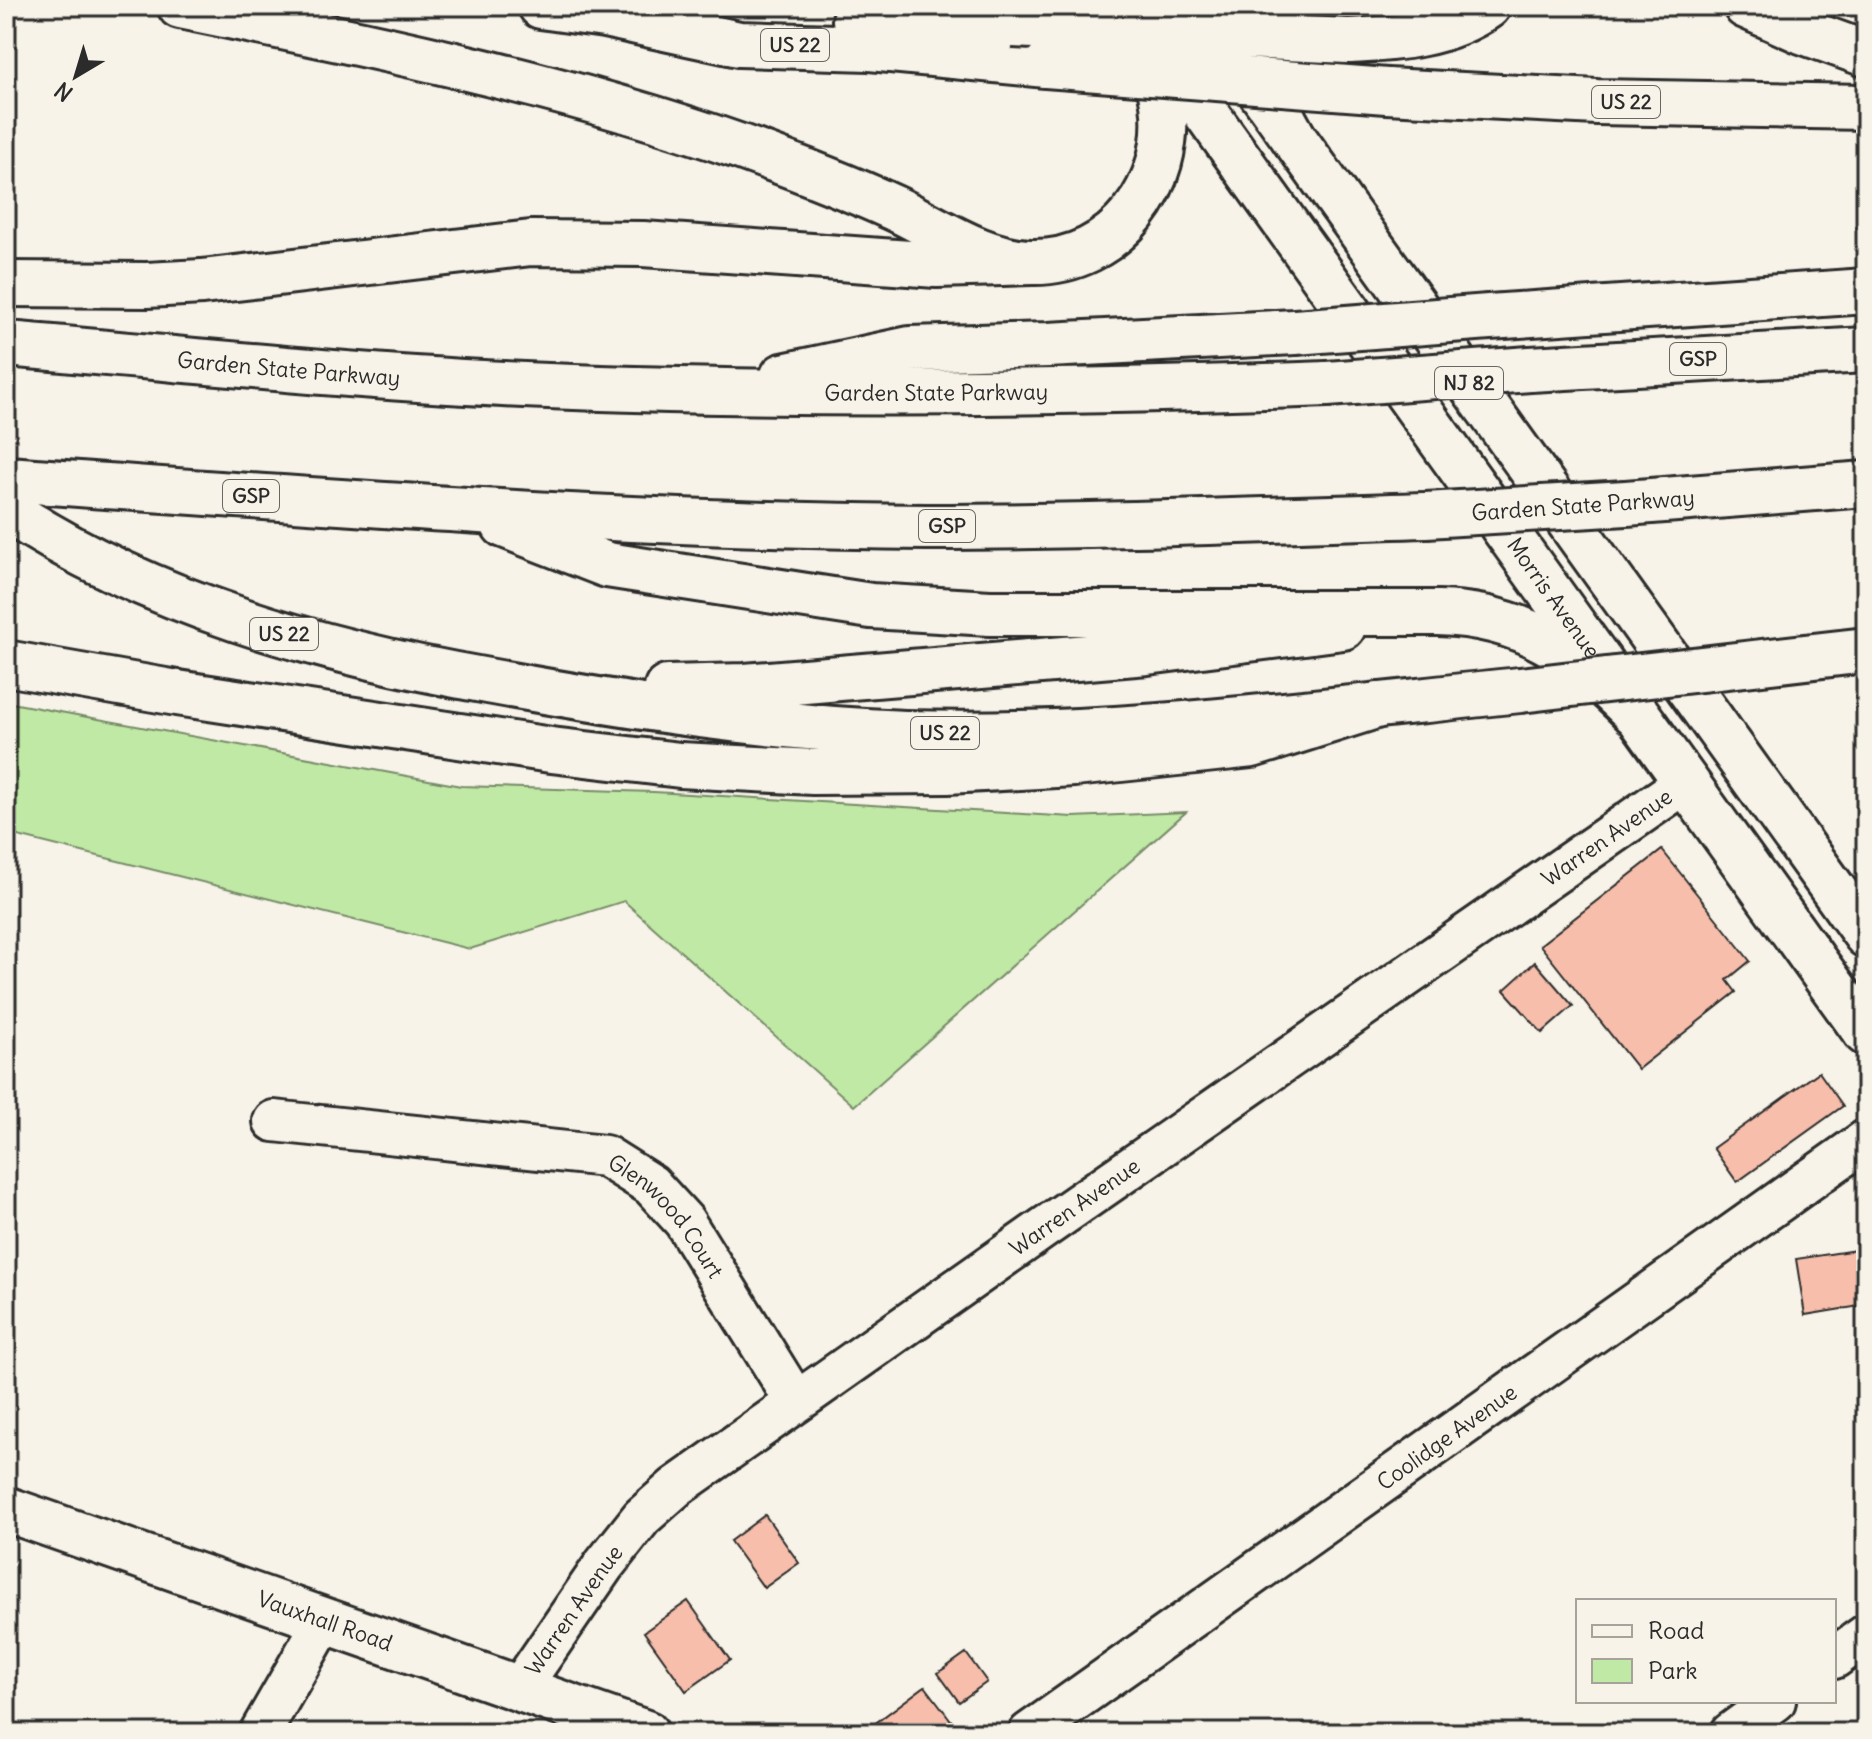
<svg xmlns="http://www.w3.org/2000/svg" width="1872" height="1739" viewBox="0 0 1872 1739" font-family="Delius,sans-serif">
<rect width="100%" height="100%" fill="#f7f3e8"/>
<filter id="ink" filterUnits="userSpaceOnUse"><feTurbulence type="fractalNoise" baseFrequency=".0125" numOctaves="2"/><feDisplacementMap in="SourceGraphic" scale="16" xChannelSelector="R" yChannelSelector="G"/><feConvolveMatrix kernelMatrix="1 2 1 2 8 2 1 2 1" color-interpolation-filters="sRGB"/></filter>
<g filter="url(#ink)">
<path fill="#c0e9a5" stroke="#768a68" stroke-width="2" d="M6,702L461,786L654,792L1073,817L1186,812L854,1106L624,901L470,949L6,833Z"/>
<path fill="#f7bfab" stroke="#2b2b2b" stroke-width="2" d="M1662,850L1750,961L1727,980L1736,992L1638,1069L1540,945Z
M1535,962L1573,1006L1542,1033L1504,990Z
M1819,1072L1843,1106L1737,1182L1713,1148Z
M1863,1249L1866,1305L1805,1315L1796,1259Z
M765,1515L799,1563L764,1588L730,1541Z
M688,1601L730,1660L686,1691L644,1632Z
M966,1653L987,1682L959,1702L938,1673Z
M925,1686L956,1727L948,1733H879L873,1725Z"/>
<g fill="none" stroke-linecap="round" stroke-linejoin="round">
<defs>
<g id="minor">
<path id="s1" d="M274,1121L605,1156L651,1185L684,1221L796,1402"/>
<path d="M1834,1658L1866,1635"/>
<path id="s2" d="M519,1689L604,1565L642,1517L676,1487L1041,1230L1685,783"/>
<path d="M260,1733L324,1621"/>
<path id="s3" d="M1029,1733L1866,1140"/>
<path d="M1731,1733L1775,1701"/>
</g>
<g id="tertiary">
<path id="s4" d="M6,1509L646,1733"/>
</g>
<g id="primary">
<path d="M1199,6L1866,935"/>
<path id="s5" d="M1161,50L1866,1033"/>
</g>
<path id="trunk" d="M180,6C368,44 557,83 738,146C791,165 843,185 894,208C937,228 982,261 1031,262C1116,264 1174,184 1163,103C1158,71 1140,34 1124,6
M541,6L605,15L739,44L870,48L1046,65
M1244,6C1252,55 1271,98 1295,140
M1746,6L1802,31L1866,54
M855,20L1013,25
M1348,41C1396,39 1447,35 1488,6
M1387,91L1597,102L1866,107
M6,509C147,603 323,652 488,681C626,706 765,728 905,733C1111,739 1315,711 1520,690
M667,688L745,686L1147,652L1343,627"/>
<g id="motorway">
<path d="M6,284L147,285L202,282L531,243L643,244L937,265L1032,262"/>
<path d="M1489,317L1866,291"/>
<path id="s6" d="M6,344C171,358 337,376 503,384C779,397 1051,394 1327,384"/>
<path d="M1530,369L1866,350"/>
<path d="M783,376L910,349L1048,345L1295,332"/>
<path d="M6,479C312,500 619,525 926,527C1093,527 1259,520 1426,515"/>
<path d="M1626,503L1866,484"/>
<path d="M504,525L607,565L871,606L990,613H1438C1525,615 1576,654 1635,713"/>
<path d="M6,663L177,693L551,750L680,765L813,772L947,771L1074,764L1252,745L1379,705"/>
</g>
</defs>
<use href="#minor" stroke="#2b2b2b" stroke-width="46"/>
<use href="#tertiary" stroke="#2b2b2b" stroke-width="50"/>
<use href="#primary" stroke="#2b2b2b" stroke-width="50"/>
<use href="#trunk" stroke="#2b2b2b" stroke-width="50"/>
<use href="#motorway" stroke="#2b2b2b" stroke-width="50"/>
<use href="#minor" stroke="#f7f3e8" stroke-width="40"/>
<use href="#tertiary" stroke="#f7f3e8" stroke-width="44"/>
<use href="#primary" stroke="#f7f3e8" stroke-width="44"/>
<use href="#trunk" stroke="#f7f3e8" stroke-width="44"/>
<use href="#motorway" stroke="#f7f3e8" stroke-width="44"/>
<defs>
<path id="trunk-bridge" d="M1013,25L1348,41
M1046,65L1387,91
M1520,690L1866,650"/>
<path id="motorway-bridge" d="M1295,332L1489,317
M1327,384L1530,369
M1426,515L1626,503"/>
</defs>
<use href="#trunk-bridge" stroke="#2b2b2b" stroke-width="50" stroke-linecap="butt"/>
<use href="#motorway-bridge" stroke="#2b2b2b" stroke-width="50" stroke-linecap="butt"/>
<use href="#trunk-bridge" stroke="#f7f3e8" stroke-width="44"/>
<use href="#motorway-bridge" stroke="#f7f3e8" stroke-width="44"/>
</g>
</g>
<g text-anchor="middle" stroke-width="6" stroke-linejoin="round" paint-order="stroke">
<g fill="#f7f3e8" stroke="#686764" stroke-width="2">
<rect x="761" y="29" width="68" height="32" rx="6"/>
<rect x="1592" y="86" width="68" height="32" rx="6"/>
<rect x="1670" y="343" width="56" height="32" rx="6"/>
<rect x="1435" y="367" width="68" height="32" rx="6"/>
<rect x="223" y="480" width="56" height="32" rx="6"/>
<rect x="919" y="510" width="56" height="32" rx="6"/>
<rect x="250" y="618" width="68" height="32" rx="6"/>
<rect x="911" y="717" width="68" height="32" rx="6"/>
</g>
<g font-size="20" font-weight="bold" fill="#2b2b2b">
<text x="795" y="52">US 22</text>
<text x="1626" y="109">US 22</text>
<text x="1698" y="366">GSP</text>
<text x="1469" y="390">NJ 82</text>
<text x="251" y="503">GSP</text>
<text x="947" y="533">GSP</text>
<text x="284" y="641">US 22</text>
<text x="945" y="740">US 22</text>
</g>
<g font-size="22" fill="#2b2b2b" stroke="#f7f3e8">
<text dy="8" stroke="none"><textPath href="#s6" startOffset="284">Garden State Parkway</textPath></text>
<text dy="8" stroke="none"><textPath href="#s6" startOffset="932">Garden State Parkway</textPath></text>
<text transform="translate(1583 505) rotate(-4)" y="8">Garden State Parkway</text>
<text dy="8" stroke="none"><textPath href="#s5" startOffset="674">Morris Avenue</textPath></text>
<text dy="8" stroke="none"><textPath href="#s2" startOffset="1392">Warren Avenue</textPath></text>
<text dy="8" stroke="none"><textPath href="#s2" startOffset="744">Warren Avenue</textPath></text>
<text dy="8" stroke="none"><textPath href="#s1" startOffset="420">Glenwood Court</textPath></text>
<text dy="8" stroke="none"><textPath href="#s3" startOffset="512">Coolidge Avenue</textPath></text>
<text dy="8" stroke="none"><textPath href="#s2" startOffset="96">Warren Avenue</textPath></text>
<text dy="8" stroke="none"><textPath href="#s4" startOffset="338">Vauxhall Road</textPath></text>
</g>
</g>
<rect width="1872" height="1739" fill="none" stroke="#f7f3e8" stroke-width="32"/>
<rect x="16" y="16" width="1840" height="1707" fill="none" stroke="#2b2b2b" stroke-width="3" filter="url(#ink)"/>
<rect x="1576" y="1599" width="260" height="104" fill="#f7f3e8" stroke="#a5a39c" stroke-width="2"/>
<rect x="1592" y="1625" width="40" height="12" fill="#f7f3e8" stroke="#a5a39c" stroke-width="2"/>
<text x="1648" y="1639" font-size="24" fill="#2b2b2b">Road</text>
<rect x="1592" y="1659" width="40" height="24" fill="#c0e9a5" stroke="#a5a39c" stroke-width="2"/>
<text x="1648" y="1679" font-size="24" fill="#2b2b2b">Park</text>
<g transform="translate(76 76) rotate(218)" stroke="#f7f3e8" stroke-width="6" paint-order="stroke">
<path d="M0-6L14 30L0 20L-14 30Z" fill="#2b2b2b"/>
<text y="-12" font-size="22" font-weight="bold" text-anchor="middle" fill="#2b2b2b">N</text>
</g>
</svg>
